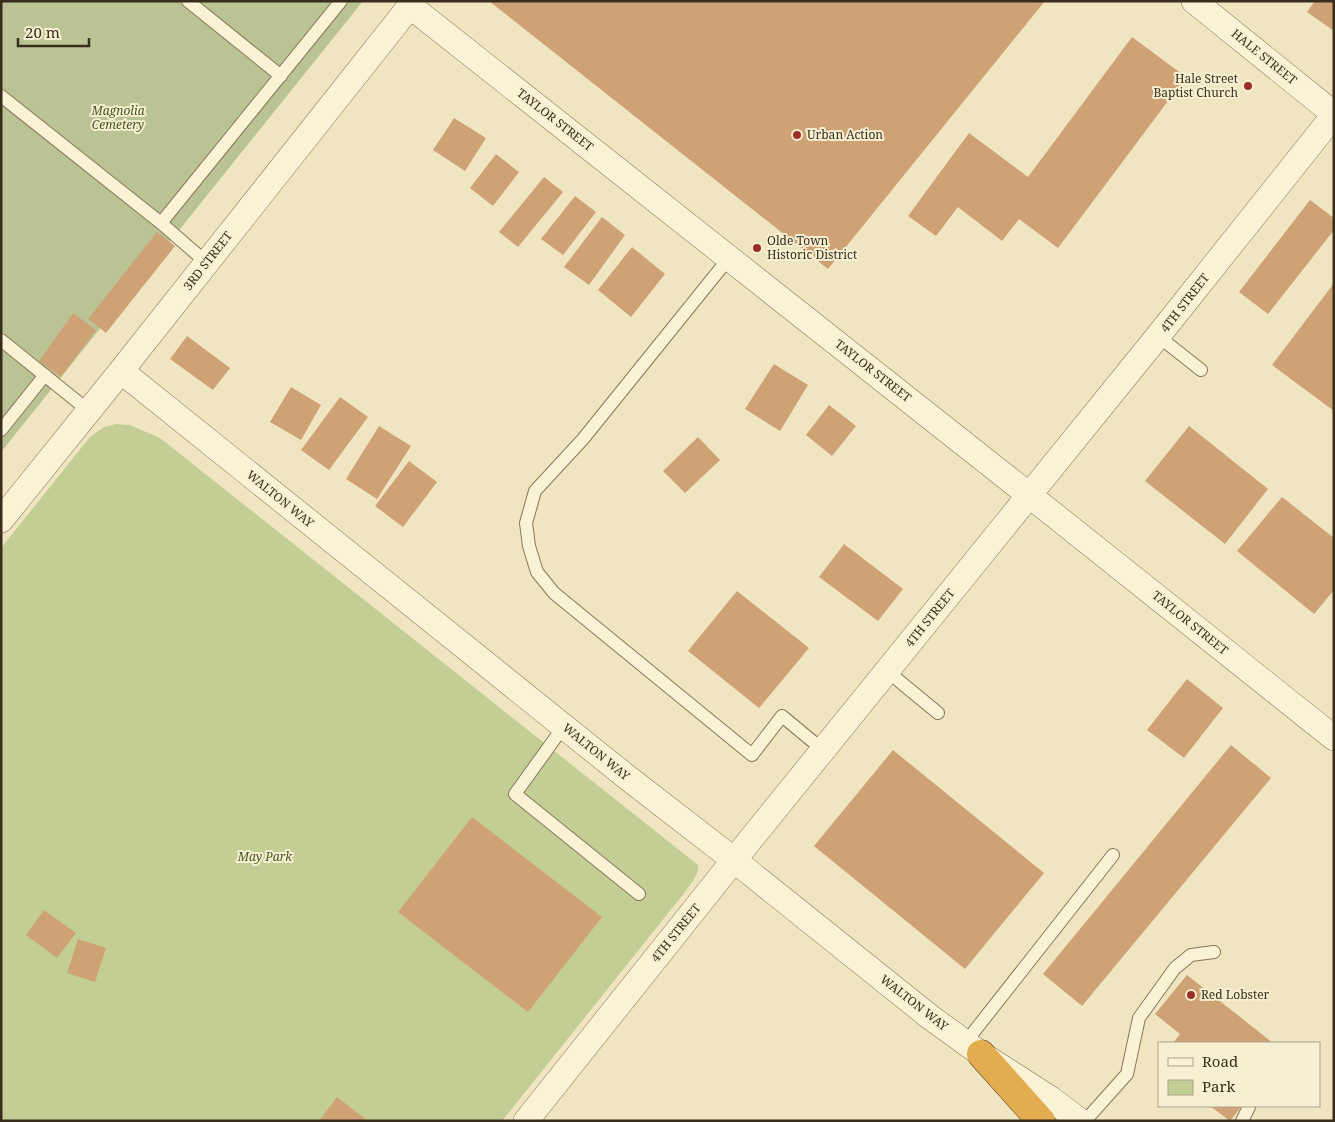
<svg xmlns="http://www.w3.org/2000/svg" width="1335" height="1122" viewBox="0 0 1335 1122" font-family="'Noto Serif',serif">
<rect width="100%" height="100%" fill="#f0e5c1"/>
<path fill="#c3ce95" d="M116,424L130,425L160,438L698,865C699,876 691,883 685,892L502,1121H1V548L90,437L104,427Z"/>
<path fill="#b9c394" d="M1,1H363L1,452Z"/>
<path fill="#cfa276" d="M489,1H1045L828,269Z
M1315,1H1334V31L1307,12Z
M1132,37L1186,77L1058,248L1019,219L1002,241L958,207L936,236L908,216L969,133L1028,177Z
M454,118L486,138L465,171L433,150Z
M496,154L519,172L493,206L470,188Z
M544,177L563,192L518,247L499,232Z
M575,196L596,212L563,255L541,239Z
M1310,200L1334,218V230L1268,314L1239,292Z
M602,217L625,235L589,285L564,267Z
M157,232L175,246L106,333L88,319Z
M632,247L665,274L631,317L598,290Z
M1334,283V411L1272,365Z
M73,313L96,330L61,377L39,361Z
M187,336L230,368L213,390L170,359Z
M774,364L808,385L780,431L745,409Z
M291,387L321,405L301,440L270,422Z
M340,397L368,417L329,470L301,450Z
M829,405L856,426L832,456L806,435Z
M379,426L411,446L377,499L346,479Z
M1189,426L1268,489L1225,544L1145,481Z
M698,437L720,460L685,493L663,471Z
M409,461L437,482L403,527L375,506Z
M1282,497L1334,538V590L1314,614L1237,551Z
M844,544L903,589L878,621L819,577Z
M737,591L809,648L759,708L688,651Z
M1187,679L1223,708L1184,758L1147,730Z
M1231,745L1271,778L1082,1006L1043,974Z
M893,750L1044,873L965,969L814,846Z
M472,817L602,917L528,1012L398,912Z
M44,910L76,933L57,958L26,935Z
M78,939L106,948L95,982L67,973Z
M1187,975L1273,1043H1173L1180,1034L1155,1014Z
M337,1097L368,1121H319Z
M1210,1106H1242L1230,1121Z"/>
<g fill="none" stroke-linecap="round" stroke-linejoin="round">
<defs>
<path id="lane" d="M188,1L281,76
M1,96L161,223L207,263
M161,223L341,1
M729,258L583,439L535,491L526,523L529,546L537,572L554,593L752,755L782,716L823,750
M1158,336L1201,370
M1,340L89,411
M1,430L45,375
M887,671L938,713
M564,726L515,794L639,894
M965,1043L1113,855
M1085,1121L1127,1074L1139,1018L1175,968L1191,955L1214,952
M1242,1121L1249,1107"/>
<path id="street" d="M1194,1L1334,114
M410,6L1029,495L1334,738
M121,371L628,778L734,860L930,1017L981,1054L1051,1099L1080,1121
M1,520L121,371L414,1
M526,1121L734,860L1158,336L1334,115"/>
<path id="highway" d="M981,1054L1041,1121"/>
</defs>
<use href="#lane" stroke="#8a7758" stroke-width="14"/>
<use href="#street" stroke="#8a7758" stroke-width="26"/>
<use href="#highway" stroke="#58442d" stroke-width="29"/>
<use href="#lane" stroke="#faf2d5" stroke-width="12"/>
<use href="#street" stroke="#faf2d5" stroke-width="25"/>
<use href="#highway" stroke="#e3ad4f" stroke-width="28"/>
</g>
<g fill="#9b2e26" stroke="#f7efd1" stroke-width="2">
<circle cx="1248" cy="86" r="5"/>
<circle cx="797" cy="135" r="5"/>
<circle cx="757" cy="248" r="5"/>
<circle cx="1191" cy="995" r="5"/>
</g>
<g text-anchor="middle" stroke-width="4" stroke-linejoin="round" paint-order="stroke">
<g font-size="12" fill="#392d1d" stroke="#f7efd1">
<text transform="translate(1264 57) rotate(39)" y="4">HALE STREET</text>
<text transform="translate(555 120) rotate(38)" y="4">TAYLOR STREET</text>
<text transform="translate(208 261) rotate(-52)" y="4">3RD STREET</text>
<text transform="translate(1185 303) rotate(-52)" y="4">4TH STREET</text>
<text transform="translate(873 371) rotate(38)" y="4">TAYLOR STREET</text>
<text transform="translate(280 499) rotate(39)" y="4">WALTON WAY</text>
<text transform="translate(930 618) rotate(-51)" y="4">4TH STREET</text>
<text transform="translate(1190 623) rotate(39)" y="4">TAYLOR STREET</text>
<text transform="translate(596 752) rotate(39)" y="4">WALTON WAY</text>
<text transform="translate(676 933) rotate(-51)" y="4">4TH STREET</text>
<text transform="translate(914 1003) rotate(38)" y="4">WALTON WAY</text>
</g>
<g font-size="12" fill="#392d1d" stroke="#f7efd1" text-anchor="start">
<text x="1238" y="83" text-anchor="end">Hale Street<tspan x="1238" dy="14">Baptist Church</tspan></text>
<text x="807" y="139">Urban Action</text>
<text x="767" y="245">Olde Town<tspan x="767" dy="14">Historic District</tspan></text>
<text x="1201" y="999">Red Lobster</text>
</g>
<g font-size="12" font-style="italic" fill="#455623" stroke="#f7efd1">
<text x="118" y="115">Magnolia<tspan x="118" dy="14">Cemetery</tspan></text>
<text x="265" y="861">May Park</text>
</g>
</g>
<rect width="1335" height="1122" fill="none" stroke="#392d1d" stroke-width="5"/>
<rect x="1158" y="1042" width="162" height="65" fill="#f7efd1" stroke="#aba189"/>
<rect x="1168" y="1058" width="25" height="8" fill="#faf2d5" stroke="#aba189"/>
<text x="1202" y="1067" font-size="15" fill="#392d1d">Road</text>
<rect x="1168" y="1080" width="25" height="15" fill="#c3ce95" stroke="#aba189"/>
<text x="1202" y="1092" font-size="15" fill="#392d1d">Park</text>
<path d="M18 38v8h71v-8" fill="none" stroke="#392d1d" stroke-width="2.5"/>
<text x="25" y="38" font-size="15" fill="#392d1d" stroke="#f7efd1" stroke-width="4" paint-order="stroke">20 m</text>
</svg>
